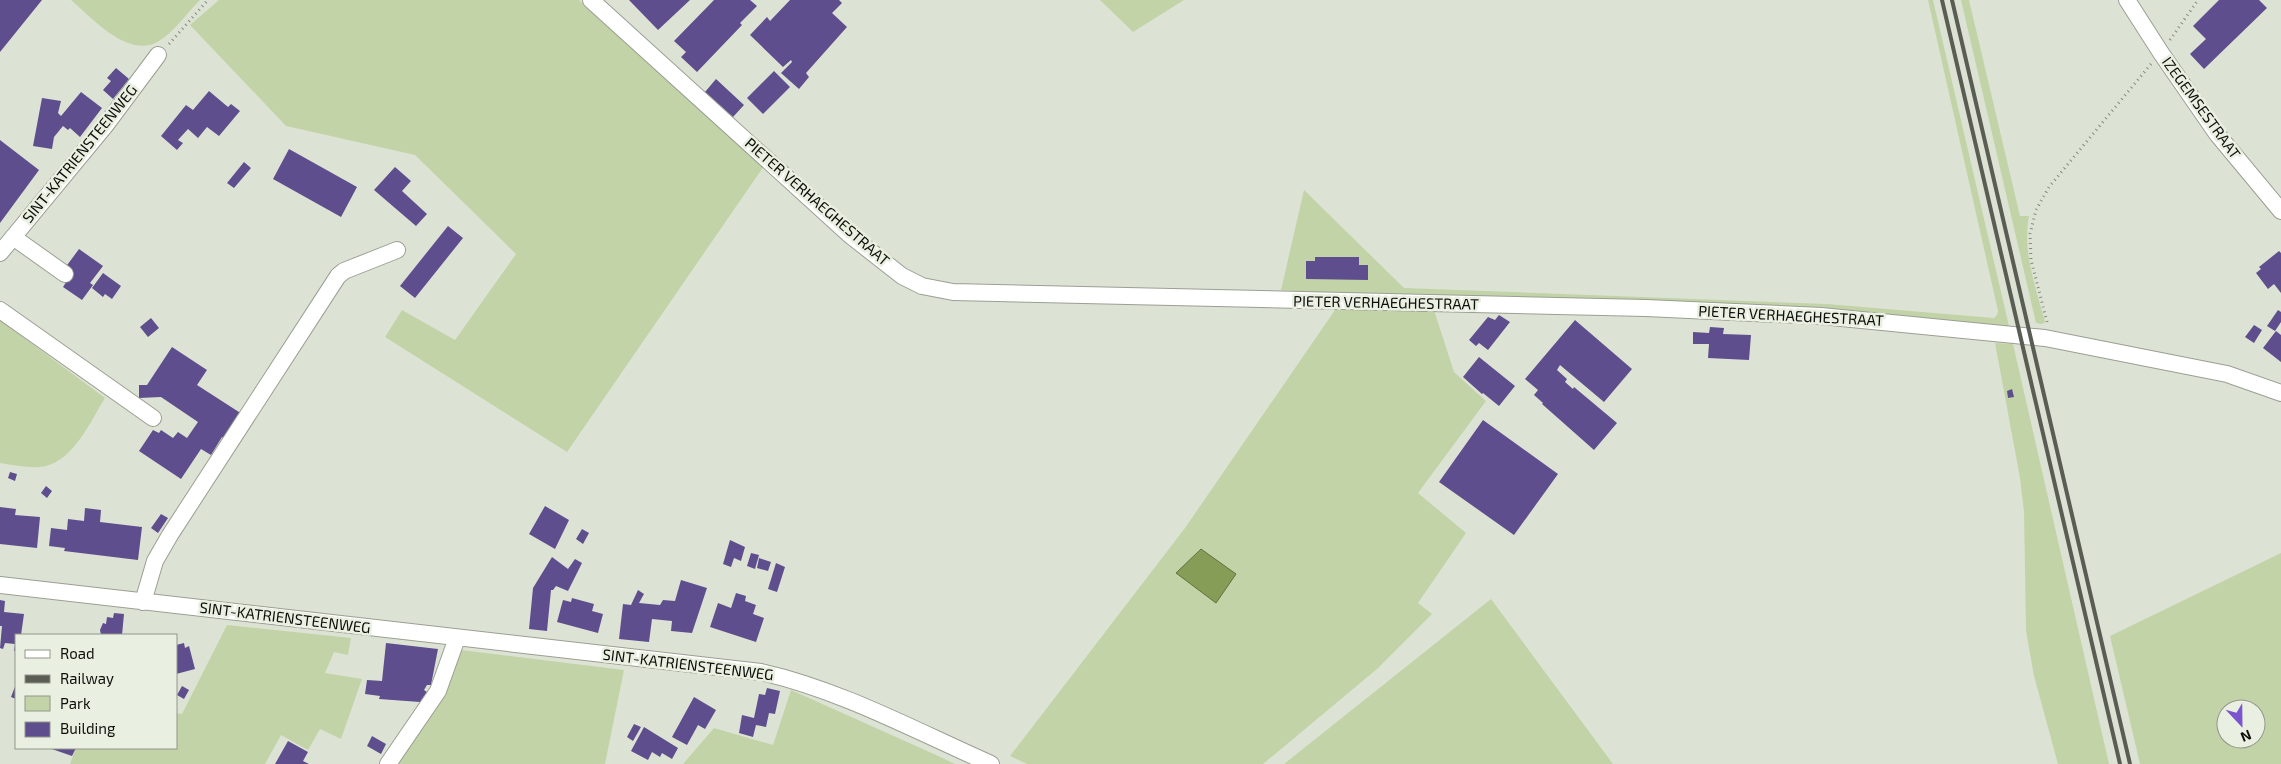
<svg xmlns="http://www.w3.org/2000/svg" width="2281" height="764" viewBox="0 0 2281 764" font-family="'Exo 2',sans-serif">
<rect width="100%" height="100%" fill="#dde3d4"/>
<path fill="#c3d3a8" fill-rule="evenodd" d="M71,0H200C188,12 173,33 159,41C129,60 92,18 71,0Z
M219,0H579L766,163L567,452L385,337L402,310L455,340L516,254L415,155L286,126L190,25Z
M1100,0H1184L1133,32Z
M1928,0H1933L2009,326L1403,298L1281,290L1304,190L1404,288L1827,304L1994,318L1997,315L1998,311Z
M1961,0H1969L2020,216H2029C2022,251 2036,288 2045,322L2042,324L2036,323Z
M1335,310H1434L1454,372L1486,401L1418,493L1466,533L1418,603L1432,614L1377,669L1263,764H1027L1010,756L1185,528Z
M0,320L105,398C90,422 72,465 39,467C27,468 13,465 0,463Z
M1995,343L2013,344L2109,764H2058L2034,676L2026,631L2024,512L2020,478Z
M2281,553V764H2140L2110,636ZM2226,709H2256V739H2226Z
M1491,599L1613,764H1284Z
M227,625L351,638L348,655L334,652L325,673L362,679L341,739L320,729L308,750L281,735L265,764H70L76,748H176V713L182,714Z
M461,650L624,670L605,764H394Z
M791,690L934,754L955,764H683L714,728L773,745Z"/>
<path fill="#859d56" stroke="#61723f" d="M1201,549L1236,574L1216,603L1176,573Z"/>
<path fill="#5e4e8d" d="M0,0H42L0,52Z
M629,0H690L658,30Z
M714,0H750L757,6L740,23L742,25L697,72L681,57L686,52L674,41Z
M790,0H839L842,3L832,13L847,27L806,73L809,77L799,89L781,73L792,62L791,60L783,67L750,35L767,17L770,21Z
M2219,0H2259L2267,8L2204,69L2190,54L2206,39L2193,26Z
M116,68L129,79L113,99L103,90L111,81L107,78Z
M774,71L790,87L763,114L747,98Z
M716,79L744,105L733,117L705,92Z
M209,91L228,107L231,104L240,111L219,136L207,127L198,138L188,129L178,140L183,143L177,150L161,136L186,105L193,110Z
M81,92L102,108L80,137L70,128L68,130L63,126L54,137L52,149L33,146L42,98L61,101L58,113L61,116Z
M0,140L39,170L0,223Z
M289,149L357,187L341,217L273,179Z
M244,162L251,168L234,188L227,183Z
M395,167L411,181L402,191L427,214L416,226L374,190Z
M448,226L463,238L415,298L400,286Z
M79,249L103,266L90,283L93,285L82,300L63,287L72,273L65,268Z
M2279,251L2281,253V293L2274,284L2268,289L2256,273L2261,269L2259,267Z
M1315,257H1359V265H1368V280L1306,279V261H1315Z
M103,273L121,286L112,299L105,294L103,297L92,288Z
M2278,310L2281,312V322L2275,331L2267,326Z
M1499,315L1510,322L1488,350L1479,343L1476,346L1469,340L1488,317L1495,320Z
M151,318L159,328L148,337L140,327Z
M1575,320L1632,369L1604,402L1560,365L1557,370L1567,379L1565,382L1573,389L1574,387L1617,423L1594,450L1542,404L1543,403L1534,395L1538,390L1525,379Z
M2254,325L2262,330L2254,343L2245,337Z
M1710,327L1724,328L1723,334L1751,335L1749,360L1708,358L1709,344H1693V332L1709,333Z
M2276,331L2281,335V362L2263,348Z
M172,347L207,370L197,385L242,414L225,439L222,437L211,455L201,449L181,479L139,451L153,430L159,433L161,430L173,438L178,432L187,438L198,422L161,397L139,398V385H147Z
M1479,357L1515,386L1499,406L1483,393L1482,394L1463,377Z
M2012,389L2014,397L2008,398L2007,391Z
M1483,420L1558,474L1514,535L1439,482Z
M10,472L17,474L15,481L8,478Z
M46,486L52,491L47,498L41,493Z
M545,506L569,520L555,549L529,534Z
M0,507L16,509L15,515L40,517L37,548L0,544Z
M85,508L101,510L100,522L142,527L138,560L64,551L65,548L49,546L51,528L67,530L68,519L84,521Z
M161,514L168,518L158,533L151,528Z
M582,529L589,533L583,544L576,539Z
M730,540L745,547L741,561L734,558L731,567L723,564Z
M751,553L759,555L755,569L747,566Z
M552,557L568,569L575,559L582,563L568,591L556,586L553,590H551L547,631L529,629L533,588Z
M759,558L771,562L768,571L757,568Z
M776,563L785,567L777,592L768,589Z
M681,580L707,588L692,633L671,631L672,621L652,619L649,642L619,639L623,604L631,605L638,590L644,594L639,603L660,605L663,600L675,601Z
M736,593L746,596L745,601L756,605L753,614L764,618L756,642L710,627L718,603L731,608Z
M572,598L594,604L592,611L603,614L598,633L557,622L563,600L571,602Z
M0,600L5,601L4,612L24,614L21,635H16V651H14L15,644L5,643L3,649L0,648L2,626H0Z
M114,613L124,614L122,635H101L100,630L103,623L106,624L107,617L113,618Z
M184,643L185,648L189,646L195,669L176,674V645Z
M386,643L438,649L431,685H427L424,690L427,692L420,702L379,699L380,696L365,694L367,680L382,681Z
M16,684V699L11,697Z
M182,686L189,690L184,699L177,695Z
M767,688L780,691L775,714L769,713L766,727L756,725L753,737L739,733L742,715L754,718L759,694L765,695Z
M694,697L716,710L705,729L698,725L687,745L672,737Z
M634,724L641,727L633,741L627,737Z
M644,727L678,748L672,759L662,753L660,757L652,752L648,760L631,751Z
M372,736L386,744L381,754L367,746Z
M288,741L308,752L303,761L309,764H275Z
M49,748H76L72,756Z"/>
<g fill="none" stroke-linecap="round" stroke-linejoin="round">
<defs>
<path id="minor" d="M591,0L851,236L902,276L922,286L953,292L1646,308L1821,316L2045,338L2227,374L2281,393
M2127,0L2161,53L2217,134L2281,211
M13,237L65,274
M0,253L105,126L158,55
M0,310L153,418
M0,585L761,672C841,690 916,731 991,764
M143,602L155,561L170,535L338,276L344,271L397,250
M388,764L438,691L457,638"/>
</defs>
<use href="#minor" stroke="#9a9f92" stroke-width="18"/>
<path stroke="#84897e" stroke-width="3" stroke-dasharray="1 4" stroke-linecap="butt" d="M2170,40L2198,0
M169,44L208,0
M2047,322L2031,260L2030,234L2036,210L2049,187L2151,64"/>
<use href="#minor" stroke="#fff" stroke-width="16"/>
<path stroke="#595d54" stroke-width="4" d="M1942,0L2120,764
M1952,0L2130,764"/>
</g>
<g text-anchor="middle" stroke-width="5" stroke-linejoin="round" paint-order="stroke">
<g font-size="15" fill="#0d0f0a" stroke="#eaf0e1">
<text transform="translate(2201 108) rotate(54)" y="5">IZEGEMSESTRAAT</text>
<text transform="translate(80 154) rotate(-51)" y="5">SINT-KATRIENSTEENWEG</text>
<text transform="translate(817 202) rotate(41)" y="5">PIETER VERHAEGHESTRAAT</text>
<text transform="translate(1386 303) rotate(1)" y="5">PIETER VERHAEGHESTRAAT</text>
<text transform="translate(1791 316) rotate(3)" y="5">PIETER VERHAEGHESTRAAT</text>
<text transform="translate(285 618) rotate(7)" y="5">SINT-KATRIENSTEENWEG</text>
<text transform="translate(688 665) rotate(7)" y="5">SINT-KATRIENSTEENWEG</text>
</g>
</g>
<rect x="15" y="634" width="162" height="115" fill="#eaf0e1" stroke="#92968b"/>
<rect x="25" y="650" width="25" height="8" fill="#ffffff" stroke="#92968b"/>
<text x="60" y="659" font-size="15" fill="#0d0f0a">Road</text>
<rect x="25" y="675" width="25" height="8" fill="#595d54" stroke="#92968b"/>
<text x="60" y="684" font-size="15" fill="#0d0f0a">Railway</text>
<rect x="25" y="696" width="25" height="15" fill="#c3d3a8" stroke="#92968b"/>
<text x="60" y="709" font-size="15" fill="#0d0f0a">Park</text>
<rect x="25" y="722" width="25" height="15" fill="#5e4e8d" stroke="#92968b"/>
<text x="60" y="734" font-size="15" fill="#0d0f0a">Building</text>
<g transform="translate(2241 724) rotate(158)"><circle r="24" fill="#eaf0e1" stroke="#92968b"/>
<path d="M0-4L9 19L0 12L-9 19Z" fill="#7b55cf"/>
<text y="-8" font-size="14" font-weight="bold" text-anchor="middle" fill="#0d0f0a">N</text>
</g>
</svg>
